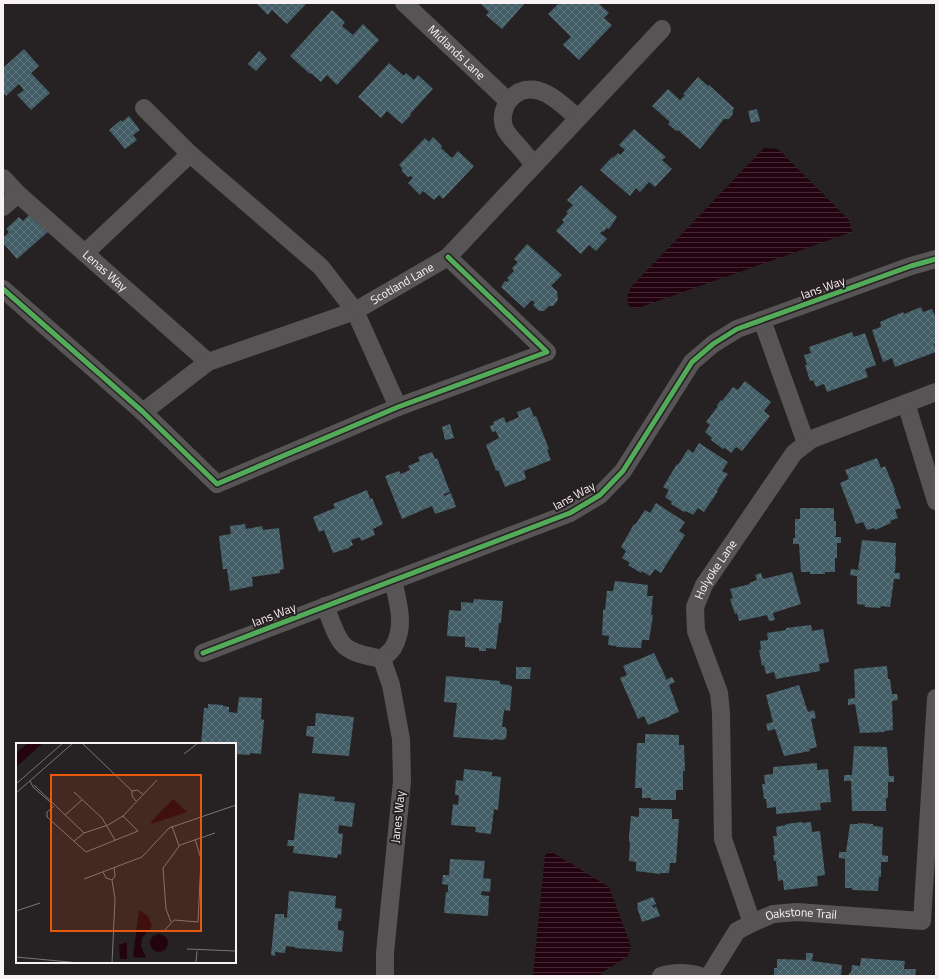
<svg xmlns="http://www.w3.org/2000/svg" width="939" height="979" viewBox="0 0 939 979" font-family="'Titillium Web',sans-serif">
<defs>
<pattern id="water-rules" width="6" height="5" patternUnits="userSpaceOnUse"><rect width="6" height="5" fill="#230310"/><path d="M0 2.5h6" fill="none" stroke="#442833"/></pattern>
<pattern id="building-cross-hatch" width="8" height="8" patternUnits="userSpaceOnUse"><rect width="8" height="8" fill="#435d66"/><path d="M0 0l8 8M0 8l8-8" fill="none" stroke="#5f757c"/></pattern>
</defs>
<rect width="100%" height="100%" fill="#262223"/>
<path fill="url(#water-rules)" d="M764,148L778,149L849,220L852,232L635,309L628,305L627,297L631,287Z
M550,851L609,887L631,946L628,956L603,972L599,976H533L545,855Z"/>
<path fill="url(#building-cross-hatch)" d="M256,3H307L287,24L272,10L268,15Z
M480,3H525L502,29L486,15L489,12Z
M559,3H598L609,13L604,18L612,25L579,60L563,45L571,37L548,14Z
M332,10L345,22L342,26L353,35L363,24L379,40L337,85L327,75L321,82L311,73L310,74L290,56Z
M24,49L39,66L31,73L50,93L31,110L17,95L24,90L19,84L6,96L3,93V68Z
M259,51L267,59L256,71L248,64Z
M389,63L404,76L406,73L414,80L418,75L433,89L410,114L411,115L402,124L387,111L381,118L358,97Z
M698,77L708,86L709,85L734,108L733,110V114L729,119H724L700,149L678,130L676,131L668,124L670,122L652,106L668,89L680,100L685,95L683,94Z
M757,109L760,121L751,123L748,111Z
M129,116L140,130L133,135L137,140L125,149L109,130L121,120L122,122Z
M634,129L666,157L662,160L672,169L655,187L649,182L640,192L636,188L630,196L600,170L612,157L613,158L618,153L620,155L625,150L619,145Z
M433,137L442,146L441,148L452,158L458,151L474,166L443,199L439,195L434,200L423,191L420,195L408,183L413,178L411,176L408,177L402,171V168L399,165L425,138L429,142Z
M581,185L617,217L609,229L607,228L603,232L602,231L600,233L607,239L596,251L589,245L581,254L556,231L564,222L562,220L568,213L566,212L573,205L567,200Z
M32,212L49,231L17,259L3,243V238L9,232L6,229L19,217L23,221Z
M527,244L562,275L551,286L557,291L558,300L553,306H549L544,311H539L533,305L535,303L532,300L524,308L501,287L505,281L507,282L509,280L507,278L514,271L512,268L518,262L514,259Z
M921,307L923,312L932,309L936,318V343L934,344L936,352L895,367L892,358L883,362L872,330L881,327L880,322L903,312L904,314Z
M852,332L854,337L865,333L876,365L865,369L868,377L827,392L824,384L816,387L813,380L810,381L805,365H807L804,355L811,353L809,347Z
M745,381L771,402L764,411L770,416L742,451L736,447L731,453L725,448L723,449L711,440L712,438L705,432L710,425L706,422L718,406L717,405L721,400L722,401L733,387L738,390Z
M530,407L534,417L536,416L549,449L547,450L551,460L524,471L526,479L505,487L498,470L496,471L486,445L499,438L496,431L492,432L490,426L494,424L493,422L504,417L506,423L519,417L517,412Z
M450,424L454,438L445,440L442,427Z
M699,443L728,462L722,471L728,474L717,490L718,491L704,512L698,508L693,515L686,511L684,512L671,504L672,502L665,497L669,490L663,487L677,464L678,465L688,449L693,453Z
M432,452L435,459L437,458L450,492L444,494V496L451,493L456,507L435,514L432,506L402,519L385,476L399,471L401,474L410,470L408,466L420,461L418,457Z
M877,458L881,468L885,466L895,490H894L901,508L895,510L898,518L890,521L891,523L875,530L874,528L867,530L863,522L856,524L840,483L849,479L845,470Z
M367,490L370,499L372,498L383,524L373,529L375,535L361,541L360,537L351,540L353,545L349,547V548L333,553L324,530L319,532L313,517L335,508L333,504Z
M656,503L685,522L679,531L685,535L661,573L655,569L650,576L642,571L641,573L628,565L630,563L622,558L626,551L621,547L634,524L635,525L645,510L650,513Z
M800,508H834V521H836V536H835V537H841V543H837V558H835V572H825V574H810V572H801L799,544H793V538H795V519H800Z
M245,524L246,529L262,526L263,530L279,528L284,569L280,570V573L252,577L253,586L230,591L227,569H223L219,536L231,534L230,526Z
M862,540L896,543L895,556H896L895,572L893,573H900V579H894L890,607L881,606L880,608L865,607V605L857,604V576L850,575L851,569L859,570L860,569H858Z
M792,572L801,604L773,613L775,620L769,621L767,615L739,621L737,613L735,614L730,599L733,598L730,589L750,584L749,583L757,580L755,575L761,573L763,579Z
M615,581L648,585L647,596H653L651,615H653L649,640H642L641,648L616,647V646L608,645L609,636L602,635L603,616V609L605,610L607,591H613Z
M474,599L503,601L501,623H499L496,649L486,648V651H479V648L465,647V637L447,636L449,610L461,611V602L473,603Z
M811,625L812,631L823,629L829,662L819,664L820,671L776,679L774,672L766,674L764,665L762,666L759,650H761L760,641L768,640L767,633L786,630V628Z
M654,653L666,678L665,680L672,677L675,682L669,685L679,712L671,715V716L648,725L644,716L638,719L620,678L627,675L623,666Z
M887,666L888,679H890L892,694H897L898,700L892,701L893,730L884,731V732L860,733L855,704L848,705V699L855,698L854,669Z
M516,667H531L530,679H516Z
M446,676L500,681V684L509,685L512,687L510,711L504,710L502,727H505L507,730L506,738L503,740L494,739L493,740L453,737L457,703L444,702Z
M799,685L808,712L814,710L816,718L811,719L817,747L809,749L810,751L784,756L775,729L768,731L766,724L773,722L766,695Z
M239,697L262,698L261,719L264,720L261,754L250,753V755L235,754V744H201L204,708H208V704L223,705V706L229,707V712L237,713Z
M316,713L354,717L349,756L312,753L314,737L306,736L307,726H315Z
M645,734L679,735V745H684L685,771H683V790H676V800H651V798H642V788H635L637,743H645Z
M854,746L887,747L889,776H894V782H887L888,783V798H886V811H852L851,781H844V775H852Z
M817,763V770L828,769L831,802L820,803L821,810L776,814V807L767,808L766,799H764L762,784H765L764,775L773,774V767Z
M464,769L492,772V776L501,777L498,810L494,809L491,834L475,832L476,827L451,825L453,804L458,805L459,795H455L456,780L463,781Z
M299,793L335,797L334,801L355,803L352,827L339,825L338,833L343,834L341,855L338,854L337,858L293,853L294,846H287L288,840H294Z
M639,808L672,809V819H679L676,863H670L669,873H661L660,874L636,871V862L629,861L630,842H629V836L631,816L639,817Z
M802,822V823L811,822L812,832L820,831L825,875L817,876L818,886L784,890L783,880L778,881L776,861H774L773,855H775L773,836H777L776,827L786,825V824Z
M858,823L873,824V826L883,827L882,855L888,856V862H881V877H879L878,891L852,890V888H845V859H847L839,858V852H846L850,824H858Z
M450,859L485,861L483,878L491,879L490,892L482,891L481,895L489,896L488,916L444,913L446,892H448V885L442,884L443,875H449Z
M289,891L336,896L335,908L342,909L341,921H338V930L344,931L342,952L295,948V947L286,946L285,953L275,952V956L271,955L275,914H284V917L287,918Z
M653,897L656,904L652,906L653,908L656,906L660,916L642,922L637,907H638L637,903Z
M806,953H813L812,961L842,965L841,976H774V968H777V959L806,960Z
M861,958L905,961L904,969H916L915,976H849V973H851L852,965L860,966Z"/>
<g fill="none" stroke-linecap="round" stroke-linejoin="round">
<g stroke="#565455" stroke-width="18">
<path id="s1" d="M404,3L508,101"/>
<path d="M144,108L190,154L321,267L355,311L398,407"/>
<path d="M534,165C527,156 520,147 512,139C510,136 506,132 505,129C501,121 503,112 506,105C509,99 514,95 519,92C542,82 562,105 578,118"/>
<path id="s2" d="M3,178L18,194L208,362"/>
<path d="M3,207L18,194"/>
<path d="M85,253L190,154"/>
<path d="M3,289L143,412L217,484L398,407L547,352L448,257"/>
<path d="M762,320L806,443"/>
<path d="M906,403L936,501"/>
<path id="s3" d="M143,412L208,362L355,311L448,257L662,29"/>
<path d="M325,606C330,617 336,640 346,647C356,655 370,656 382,659C385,656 390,652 393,648C406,626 398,603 393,580"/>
<path d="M203,653L570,513L600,495L623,471L692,362L713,344L737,329L911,266L936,259"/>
<path d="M382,659L391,685L401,739L402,781L385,953V976"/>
<path id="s4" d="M752,923L723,839L721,713L719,693L696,631L695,607L704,585L794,453L812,439L936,392"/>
<path d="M661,976C672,972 689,972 700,976"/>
<path id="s5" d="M709,976L737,931L752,923L773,914L797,912L922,921L936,698"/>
</g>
<defs>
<path id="cycleway" d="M3,289L143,412L217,484L398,407L547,352L448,257
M203,653L570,513L600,495L623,471L692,362L713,344L737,329L911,266L936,259"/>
</defs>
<use href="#cycleway" stroke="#282022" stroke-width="8"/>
<use href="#cycleway" stroke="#51ab58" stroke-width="5"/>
</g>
<g text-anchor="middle" stroke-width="4" stroke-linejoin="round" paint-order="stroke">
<g font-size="12" fill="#f8f2f4" stroke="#282022">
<text dy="4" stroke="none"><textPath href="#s1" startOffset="72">Midlands Lane</textPath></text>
<text dy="4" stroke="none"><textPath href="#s2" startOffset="138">Lenas Way</textPath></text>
<text dy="4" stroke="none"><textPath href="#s3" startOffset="292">Scotland Lane</textPath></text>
<text transform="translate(823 288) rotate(-20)" y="4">Ians Way</text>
<text transform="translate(574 496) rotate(-29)" y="4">Ians Way</text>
<text dy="4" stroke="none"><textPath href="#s4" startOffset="368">Holyoke Lane</textPath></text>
<text transform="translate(274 615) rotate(-21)" y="4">Ians Way</text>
<text transform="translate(398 817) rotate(-84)" y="4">Janes Way</text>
<text dy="4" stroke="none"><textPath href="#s5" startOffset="121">Oakstone Trail</textPath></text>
</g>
</g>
<g transform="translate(16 743)">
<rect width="220" height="220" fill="#262223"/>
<path d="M12,0H27L0,24V10ZM157,56L171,69L135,81L136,78ZM123,167L132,173L136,183L126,195L125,203L130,215L117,214ZM134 200a9 9 0 1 1 18 0a9 9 0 1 1-18 0ZM111,199V216H104L103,202Z" fill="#230310"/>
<path fill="none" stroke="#7a7577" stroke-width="1" d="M66,0L116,48M168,11L182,0M14,38L17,44L34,59M0,41L47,0M18,42L68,90M58,49L86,75L99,97M0,50L57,0M120,58L116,53V48L121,47L127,51M38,63L31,69V74L70,109L122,88L107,73M49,72L66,57M156,83L163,103M58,98L68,90L92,82L107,73L141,37M87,129L90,135L96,137L99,133L98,124M68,136L126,114L153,85L220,62M0,168L24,160M155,179L150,166L147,125L164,102L199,90M148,188L158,177L182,179L185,116L179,96M171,206L220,208M0,214L64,220M96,220L99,156L96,137M180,220L181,208"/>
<path fill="#e8590c" fill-opacity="0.15" stroke="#e8590c" stroke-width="2" d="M35,32H185V188H35Z"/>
<rect width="220" height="220" fill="none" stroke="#f8f2f4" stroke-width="2"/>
</g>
<rect width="939" height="979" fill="none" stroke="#f8f2f4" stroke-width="8"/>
</svg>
